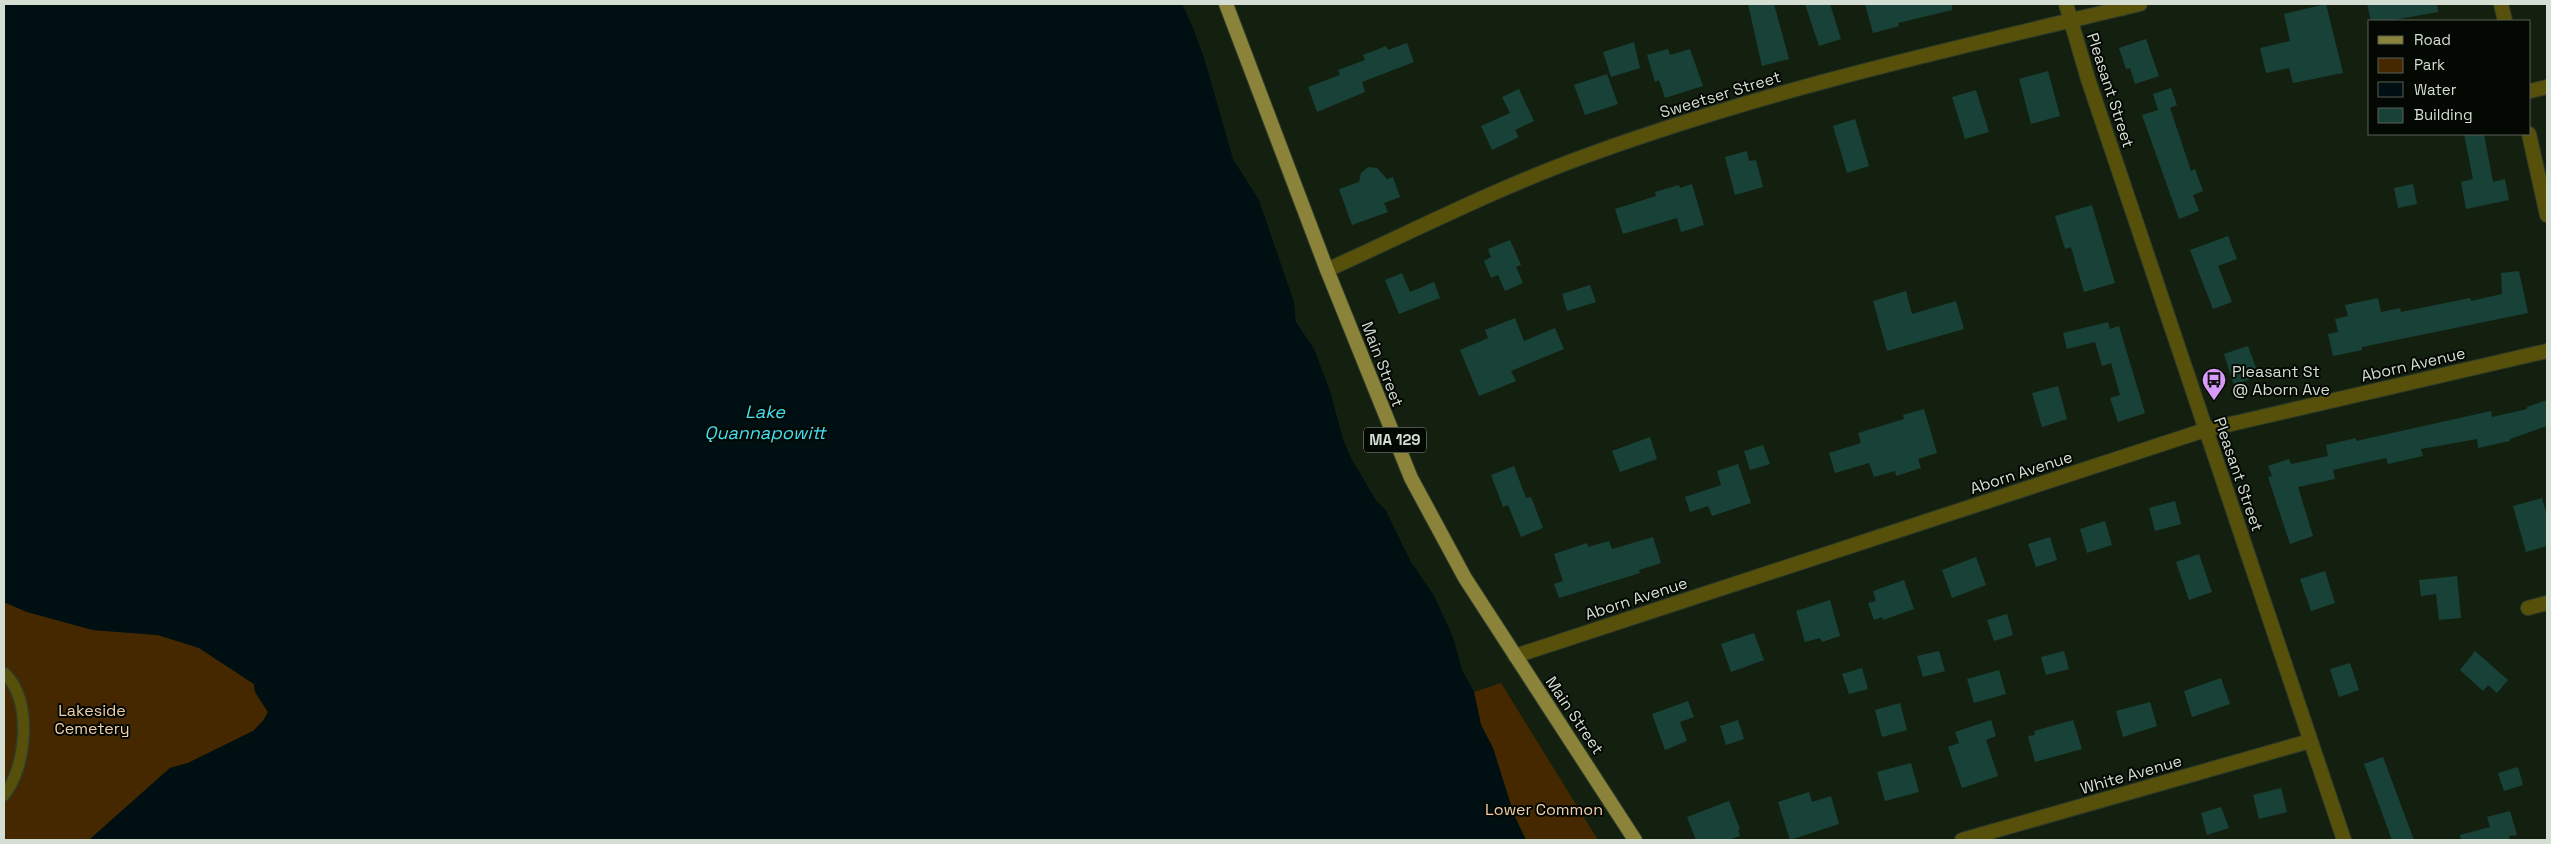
<svg xmlns="http://www.w3.org/2000/svg" width="2551" height="844" viewBox="0 0 2551 844" font-family="'Space Grotesk',sans-serif">
<rect width="100%" height="100%" fill="#13200f"/>
<path fill="#452800" d="M4,602L27,612L93,630L158,635L199,648L254,684L255,692L268,712L263,721L253,731L188,763L170,768L89,840H4Z
M1501,683L1598,840H1526L1514,815L1493,748L1481,725L1474,692Z"/>
<path fill="#000f12" d="M4,4H1182L1194,30L1205,61L1233,159L1259,200L1294,302L1296,322L1314,349L1330,391L1343,439L1351,458L1377,502L1385,509L1411,562L1433,594L1443,615L1453,637L1462,670L1474,692L1481,725L1493,748L1514,815L1526,840H89L170,768L188,763L253,731L263,721L268,712L255,692L254,684L199,648L158,635L93,630L27,612L4,602Z"/>
<path fill="#184238" d="M1748,4H1774L1789,59L1762,66Z
M1805,4H1830L1841,39L1819,46Z
M1865,4H1952V10L1898,23L1899,26L1873,33Z
M2326,4L2343,73L2293,83L2289,68L2266,73L2260,48L2290,41L2284,14Z
M2367,4H2437L2438,12L2388,21H2371Z
M2146,39L2159,76L2135,84L2130,68L2126,69L2119,48Z
M1634,42L1640,68L1611,77L1603,52Z
M1407,43L1414,62L1362,82L1365,92L1317,112L1308,87L1340,75L1338,70L1365,60L1363,55L1386,46L1388,50Z
M1668,49L1670,55L1690,49L1703,86L1665,98L1659,80L1655,82L1647,55Z
M2048,71L2060,116L2031,124L2019,79Z
M1607,74L1618,104L1585,115L1574,85Z
M2171,88L2177,105L2170,108L2191,171L2195,169L2203,191L2193,195L2199,211L2179,219L2142,115L2158,110L2153,94Z
M1519,89L1534,121L1515,130L1519,137L1492,150L1481,126L1510,113L1502,97Z
M1976,90L1989,132L1965,139L1952,97Z
M1855,119L1869,166L1847,173L1833,126Z
M2464,134H2484L2493,182L2505,179L2509,200L2466,209L2461,182L2473,179Z
M1747,151L1749,161L1756,160L1763,187L1735,195L1725,157Z
M1368,167L1377,168L1387,179L1393,177L1400,197L1384,203L1388,212L1352,225L1339,189L1359,182L1361,173Z
M1692,184L1704,225L1681,232L1677,218L1623,234L1615,209L1656,196L1655,192L1679,185L1680,188Z
M2413,184L2417,204L2398,208L2394,188Z
M2092,205L2115,283L2084,292L2071,247L2065,249L2055,216Z
M2228,236L2237,259L2218,266L2232,302L2213,309L2190,250Z
M1510,240L1521,265L1516,267L1523,283L1505,291L1498,275L1491,278L1484,261L1491,257L1488,249Z
M2519,271L2528,313L2362,347V350L2333,356L2328,334L2338,332L2335,319L2348,316L2345,305L2378,298L2381,312L2400,308L2401,312L2470,298L2471,301L2502,294L2501,273Z
M1402,273L1410,292L1434,282L1440,298L1399,314L1385,280Z
M1590,285L1596,302L1567,311L1562,294Z
M1906,291L1912,314L1956,301L1964,329L1887,351L1873,301Z
M1515,318L1524,341L1555,328L1564,349L1511,371L1516,381L1479,396L1460,350L1488,338L1485,330Z
M2108,322L2110,329L2119,326L2145,413L2118,422L2110,398L2120,395L2111,363L2102,366L2095,342L2067,349L2063,333Z
M2248,346L2259,376L2234,385L2224,354Z
M2058,386L2067,419L2042,427L2032,393Z
M2547,400V426L2510,439V441L2478,448L2477,439L2421,449L2423,456L2388,464L2386,458L2333,470L2335,479L2298,487L2313,536L2290,544L2268,477L2272,476L2268,466L2289,459L2291,464L2328,456L2326,445L2356,438V441L2491,411L2492,417L2527,409V407Z
M1924,409L1937,453L1918,459L1921,468L1896,476L1895,471L1874,477L1869,463L1835,473L1829,453L1861,443L1858,433L1904,419L1903,415Z
M1650,437L1657,459L1620,472L1612,451Z
M1763,445L1770,464L1750,470L1744,451Z
M1738,464L1751,503L1712,516L1708,506L1690,512L1685,497L1721,485L1717,471Z
M1514,466L1526,498L1531,497L1543,528L1521,537L1508,505L1503,507L1491,475Z
M2542,498L2547,516V546L2526,552L2513,506Z
M2175,501L2181,524L2155,531L2149,508Z
M2105,521L2112,545L2087,553L2080,529Z
M1653,537L1661,563L1639,570L1640,573L1559,598L1554,584L1563,581L1554,554L1587,543L1588,547L1609,541L1612,549Z
M2050,537L2057,560L2036,567L2028,544Z
M2199,554L2212,592L2189,600L2176,562Z
M1976,557L1986,585L1952,598L1942,570Z
M2325,571L2335,603L2311,611L2300,579Z
M2457,576L2461,618L2439,620L2436,594L2421,596L2419,580Z
M1904,580L1914,609L1883,620L1882,617L1874,620L1868,603L1876,601L1873,591Z
M1830,600L1840,636L1822,642L1820,638L1805,642L1796,611Z
M2007,614L2013,635L1994,641L1987,620Z
M1754,633L1764,660L1731,672L1721,644Z
M1939,651L1945,671L1923,677L1917,656Z
M2064,651L2069,669L2046,675L2041,657Z
M2475,651L2508,680L2497,693L2488,685L2483,691L2460,670Z
M2350,663L2359,690L2339,697L2330,669Z
M1862,668L1868,689L1849,694L1842,674Z
M1999,670L2006,694L1974,703L1967,679Z
M2221,678L2230,704L2192,717L2184,691Z
M1688,701L1694,717L1680,722L1687,741L1665,750L1652,714Z
M2150,702L2157,726L2123,737L2116,711Z
M1900,703L1907,730L1882,737L1875,710Z
M1738,720L1744,739L1726,745L1720,726Z
M1991,720L1996,736L1986,740L1998,776L1962,788L1948,747L1959,743L1955,732Z
M2073,720L2082,749L2035,762L2028,736L2035,735L2034,731Z
M2383,757L2414,840H2392L2364,764Z
M1911,763L1919,792L1885,801L1877,772Z
M2518,767L2523,785L2504,791L2498,773Z
M2281,788L2287,812L2259,819L2253,795Z
M1809,792L1812,802L1831,796L1839,824L1790,840L1778,802Z
M1729,801L1740,829L1738,830L1740,836L1728,840H1696L1687,817Z
M2221,807L2229,828L2207,835L2201,813Z
M2510,811L2517,835L2509,836L2510,840H2461L2460,835L2490,827L2487,817Z"/>
<g fill="none" stroke-linecap="round" stroke-linejoin="round">
<defs>
<path id="service" d="M4,673C33,698 27,767 4,795"/>
<path id="minor" d="M2066,4L2088,79L2344,840
M2501,4L2505,21
M2530,91L2547,87
M2529,134L2547,215
M1327,270C1415,230 1501,186 1591,154C1770,89 1955,48 2140,4
M2528,608L2547,603
M1515,656L2205,430L2547,351
M1962,840L2310,741"/>
<path id="primary" d="M1226,4L1327,270L1411,478L1465,578L1635,840"/>
</defs>
<use href="#service" stroke="#2e3b2a" stroke-width="14"/>
<use href="#minor" stroke="#2e3b2a" stroke-width="16"/>
<use href="#primary" stroke="#2e3b2a" stroke-width="16"/>
<use href="#service" stroke="#56500a" stroke-width="11"/>
<use href="#minor" stroke="#56500a" stroke-width="14"/>
<use href="#primary" stroke="#8a8339" stroke-width="14"/>
</g>
<defs>
<symbol id="bus-pin" viewBox="-11 -11 22 30"><path d="M0 17L-7.5 6A9.5 9.5 0 1 1 7.5 6Z" fill="#d89af8" stroke="#040803"/><path d="M-5-6H5V4H4V6H2V4H-2V6H-4V4H-5ZM-3.5-4V0h7V-4ZM-3.5 1.2v1.5H-2V1.2ZM2 1.2v1.5H3.5V1.2Z" fill="#111"/></symbol>
</defs>
<g fill-rule="evenodd">
<use href="#bus-pin" x="2200" y="366" width="28" height="38"/>
</g>
<g text-anchor="middle" stroke-width="4" stroke-linejoin="round" paint-order="stroke">
<rect fill="#040803" stroke="#969e94" stroke-width="1" x="1364" y="427.5" width="62" height="25" rx="4"/>
<g font-size="15" font-weight="bold" fill="#d5ded2">
<text x="1395" y="445">MA 129</text>
</g>
<g font-size="16" fill="#d5ded2" stroke="#040803">
<text transform="translate(2111 90) rotate(72)" y="6">Pleasant Street</text>
<text transform="translate(1720 94) rotate(-17)" y="6">Sweetser Street</text>
<text transform="translate(1383 364) rotate(69)" y="6">Main Street</text>
<text transform="translate(2413 364) rotate(-13)" y="6">Aborn Avenue</text>
<text transform="translate(2021 472) rotate(-18)" y="6">Aborn Avenue</text>
<text transform="translate(2239 474) rotate(71)" y="6">Pleasant Street</text>
<text transform="translate(1636 598) rotate(-18)" y="6">Aborn Avenue</text>
<text transform="translate(1575 715) rotate(56)" y="6">Main Street</text>
<text transform="translate(2131 774) rotate(-16)" y="6">White Avenue</text>
</g>
<g font-size="16" fill="#d5ded2" stroke="#040803" text-anchor="start">
<text x="2232" y="377">Pleasant St<tspan x="2232" dy="18">@ Aborn Ave</tspan></text>
</g>
<g font-size="16" fill="#f2cfaa" stroke="#040803">
<text x="92" y="716">Lakeside<tspan x="92" dy="18">Cemetery</tspan></text>
<text x="1544" y="815">Lower Common</text>
</g>
<g font-size="18" font-style="italic" fill="#46def3" stroke="#040803">
<text x="765" y="418">Lake<tspan x="765" dy="21">Quannapowitt</tspan></text>
</g>
</g>
<rect width="2551" height="844" fill="none" stroke="#d5ded2" stroke-width="10"/>
<rect x="2368" y="20" width="162" height="115" fill="#040803" stroke="#585e56"/>
<rect x="2378" y="36" width="25" height="8" fill="#8a8339" stroke="#585e56"/>
<text x="2414" y="45" font-size="15" fill="#d5ded2">Road</text>
<rect x="2378" y="58" width="25" height="15" fill="#452800" stroke="#585e56"/>
<text x="2414" y="70" font-size="15" fill="#d5ded2">Park</text>
<rect x="2378" y="82" width="25" height="15" fill="#000f12" stroke="#585e56"/>
<text x="2414" y="95" font-size="15" fill="#d5ded2">Water</text>
<rect x="2378" y="108" width="25" height="15" fill="#184238" stroke="#585e56"/>
<text x="2414" y="120" font-size="15" fill="#d5ded2">Building</text>
</svg>
